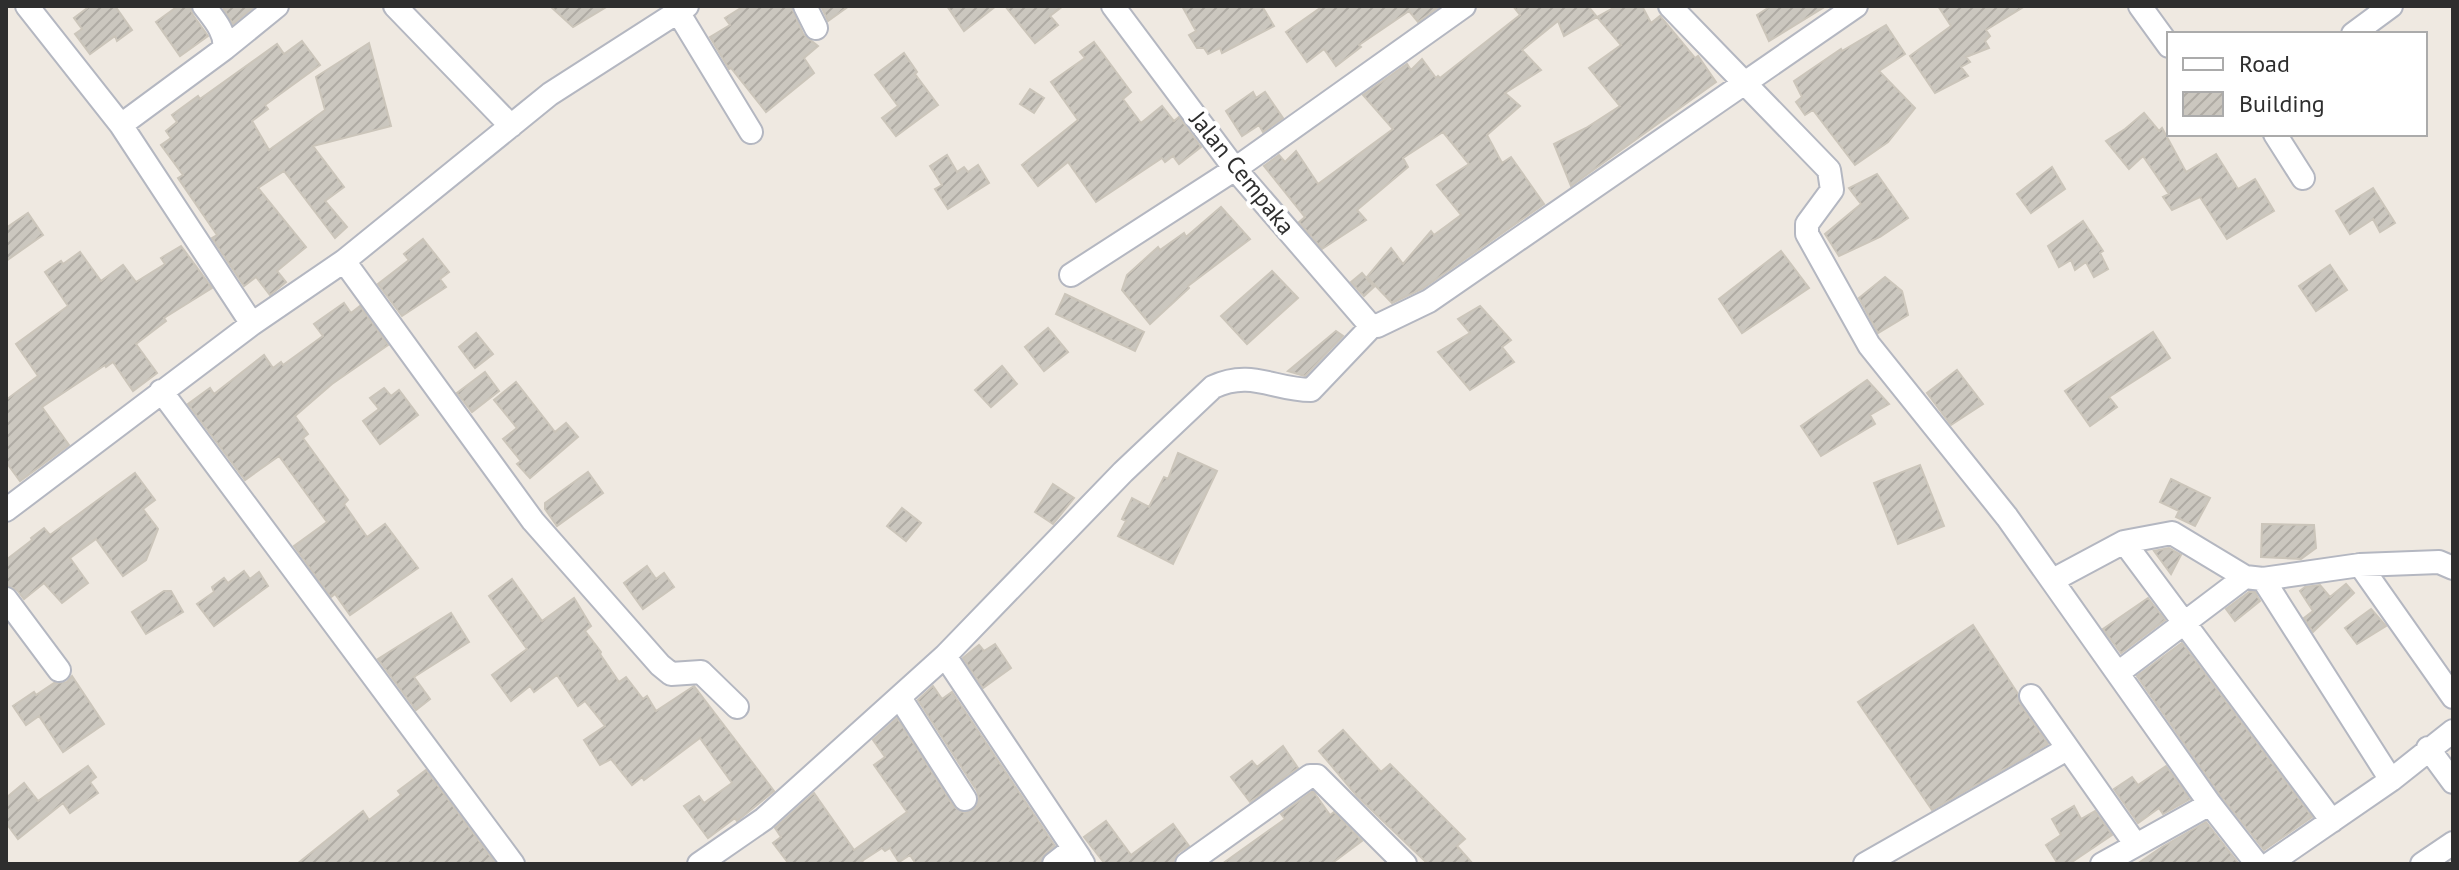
<svg xmlns="http://www.w3.org/2000/svg" width="2459" height="870" viewBox="0 0 2459 870" font-family="'PT Sans',sans-serif">
<defs>
<pattern id="building-hatch" width="6" height="6" patternUnits="userSpaceOnUse" patternTransform="scale(2)"><rect width="6" height="6" fill="#cbc7bf"/><path d="M-1 1l2-2M0 6l6-6M5 7l2-2" fill="none" stroke="#afaba4"/></pattern>
</defs>
<rect width="100%" height="100%" fill="#efe9e1"/>
<path fill="url(#building-hatch)" stroke="#cbc5ba" stroke-width="2" d="M90,6H115L132,30L117,41L115,36L90,54L75,34L82,29L74,18Z
M178,6H190L193,15L208,36L180,56L156,22Z
M222,6H255L233,24Z
M550,6H608L573,27Z
M744,6H791L803,34L818,46L804,58L814,73L766,112L731,68L729,69L710,37L730,25L725,18Z
M821,6H849L828,21Z
M947,6H996L964,31Z
M1005,6H1063L1050,16L1058,25L1035,43Z
M1182,6H1262L1274,26L1222,53L1220,48L1208,54L1204,48H1197L1189,35L1196,31Z
M1323,6H1440L1418,22L1409,11L1359,45L1361,47L1336,66L1324,49L1307,62L1286,32Z
M1513,6H1588L1597,17L1564,36L1558,21L1522,50L1541,70L1505,93L1520,106L1487,135L1502,163L1511,157L1544,204L1422,289L1392,303L1367,277L1391,248L1403,264L1431,231L1434,235L1461,215L1437,185L1469,164L1443,132L1403,158L1408,167L1357,210L1366,220L1322,249L1299,222L1305,217L1264,166L1279,155L1285,162L1296,151L1318,184L1393,129L1363,95L1407,64L1411,70L1422,59L1436,78L1438,76L1440,78L1520,15Z
M1617,6H1642L1651,23L1660,16L1695,58L1698,56L1716,82L1571,186L1554,144L1586,128L1620,106L1589,68L1621,45L1597,17Z
M1771,6H1826L1769,41L1757,15Z
M1938,6H2025L1986,30L1990,36L1985,41L1989,48L1966,57L1970,62L1961,67L1968,76L1935,93L1910,56L1951,26Z
M1886,25L1905,54L1879,71L1915,108L1888,142L1855,165L1813,110L1805,115L1796,102L1802,97L1794,81L1841,49L1842,51Z
M302,41L320,65L265,105L268,109L252,121L269,150L325,110L316,77L369,43L391,126L313,146L344,187L325,201L347,227L335,238L284,171L258,188L306,247L277,271L286,282L270,295L256,277L244,286L212,238L217,235L178,178L183,175L161,145L171,138L166,131L177,122L172,115L198,96L200,99L277,44L284,54Z
M1094,42L1131,92L1123,99L1141,123L1162,106L1174,121L1179,117L1201,147L1179,164L1173,156L1165,162L1162,158L1096,202L1068,162L1038,186L1022,165L1078,120L1051,82L1085,58L1080,52Z
M904,53L917,72L915,74L938,105L896,136L882,118L898,106L875,75Z
M1030,89L1044,98L1034,113L1020,104Z
M1253,92L1256,98L1265,92L1283,118L1263,132L1259,125L1242,136L1226,111Z
M2144,113L2159,131L2162,128L2186,172L2216,154L2238,189L2255,179L2274,211L2227,239L2200,197L2172,210L2163,197L2169,194L2143,156L2129,169L2106,141L2125,129Z
M947,155L957,172L964,167L968,172L978,165L989,183L948,209L935,189L942,185L930,166Z
M2052,167L2065,189L2031,213L2017,194Z
M1877,174L1908,218L1880,237L1839,256L1825,234L1861,204L1849,188Z
M2373,188L2395,223L2380,232L2373,219L2350,234L2336,211Z
M1221,207L1250,239L1188,286L1189,288L1150,324L1122,290L1127,275L1158,247L1160,250L1184,233L1186,237Z
M28,213L43,235L6,261V228Z
M2083,221L2103,251L2100,253L2108,269L2094,277L2086,262L2075,270L2071,260L2059,267L2048,246Z
M423,239L449,272L440,279L446,287L402,316L378,284L409,260L404,254Z
M181,246L212,288L164,318L166,321L136,344L157,373L133,391L113,362L106,367L105,365L42,407L69,445L20,481L6,462V400L38,376L16,344L68,306L45,272L61,261L63,264L80,252L101,281L123,265L136,282L165,264L161,258Z
M1781,251L1809,288L1742,333L1719,299Z
M2330,265L2347,290L2316,311L2299,286Z
M1272,271L1298,298L1247,344L1221,316Z
M1362,273L1374,287L1364,296L1351,282Z
M1885,277L1902,291L1908,315L1878,333L1859,298Z
M1065,294L1144,332L1135,351L1056,314Z
M344,303L351,313L360,306L388,345L332,384L295,416L308,434L303,438L348,500L344,504L367,537L385,524L418,568L350,615L335,594L331,597L294,546L327,522L279,456L245,480L188,404L210,388L214,394L264,355L273,368L281,362L283,365L323,336L314,324Z
M1480,306L1511,340L1502,347L1514,362L1470,390L1438,352L1470,333L1458,319Z
M1048,328L1068,352L1044,371L1025,347Z
M1336,331L1343,336L1305,376L1288,371Z
M2153,332L2170,358L2109,397L2117,407L2090,426L2065,391Z
M476,333L493,354L475,368L459,347Z
M1002,366L1017,384L991,407L975,390Z
M1957,370L1983,404L1951,425L1927,393Z
M485,372L499,391L472,412L457,393Z
M1867,380L1889,404L1870,415L1875,424L1821,456L1801,426Z
M516,382L555,432L566,423L578,437L530,478L517,464L521,461L503,439L517,428L494,400Z
M384,388L391,396L399,390L418,415L380,444L363,421L379,409L370,398Z
M1178,453L1217,471L1173,564L1118,536L1126,521L1122,519L1132,498L1149,507L1164,477L1168,479Z
M1920,465L1944,526L1898,544L1874,483Z
M588,472L603,493L557,526L545,509V503Z
M135,473L155,500L143,509L158,529L146,560L123,576L96,539L70,558L88,583L62,603L44,583L24,599L17,590L7,585L6,560L32,540L31,538L44,528L50,535Z
M2171,479L2210,498L2195,526L2176,517L2179,511L2160,502Z
M1053,484L1074,498L1053,524L1035,512Z
M902,508L921,523L906,541L887,526Z
M2262,524L2314,525L2316,548L2301,559L2261,557Z
M2169,548L2181,555L2171,574L2154,551Z
M647,566L656,579L664,573L674,587L643,609L624,583Z
M244,571L250,579L259,572L268,586L214,626L197,604L214,592L212,587L224,578L228,583Z
M512,579L542,621L574,598L591,626L585,631L601,652L600,654L619,682L626,677L643,699L647,696L656,711L694,686L774,791L747,813L737,821L735,818L708,838L684,806L699,796L704,803L732,783L700,738L644,780L642,777L632,785L611,759L600,765L584,740L605,726L585,701L578,706L557,675L534,692L530,686L511,701L492,675L527,649L489,596Z
M2346,584L2354,593L2313,632L2304,618L2313,611L2300,591L2305,587L2320,585L2330,597Z
M164,591H171L183,612L146,634L132,612Z
M2249,592H2255L2260,601L2235,621L2226,609Z
M2148,598L2165,620L2121,653L2103,629Z
M2371,609L2386,626L2357,644L2345,628Z
M451,613L469,642L414,677L430,699L416,710L378,659Z
M1973,625L2018,694L2020,704L2048,744L1932,810L1858,702Z
M2182,643L2312,817L2264,850L2221,796L2137,676Z
M995,644L1011,668L983,688L963,658L979,645L984,651Z
M72,676L104,724L63,752L39,716L26,725L13,706L34,692L36,695L54,683L67,682Z
M933,686L942,699L952,692L1055,846L1045,854L1040,864H916L910,855L899,862L890,848L885,851L882,848L862,861L864,864H789L773,843L781,837L775,828L814,793L854,850L907,812L874,765L885,757L873,740L897,718L954,807L965,813L977,806L979,799L977,791L918,700Z
M1343,730L1381,772L1390,764L1465,839L1457,846L1473,864H1428L1357,796L1319,751Z
M1283,746L1298,768L1250,802L1231,777L1252,761L1257,767Z
M88,766L96,777L90,782L98,793L70,813L63,803L18,839L6,823V798L24,783L38,801Z
M2166,766L2190,799L2163,814L2159,808L2138,823L2114,789L2132,777L2138,785Z
M426,770L496,864H297L363,811L369,820L401,795L398,791Z
M1313,791L1330,815L1334,812L1362,841L1331,864H1222L1285,819L1281,814Z
M2074,806L2081,819L2095,811L2112,835L2069,864H2058L2046,845L2061,835L2052,819Z
M1106,821L1131,855L1173,824L1189,846L1178,853L1172,864H1105L1084,837Z
M2206,822L2239,864H2137L2162,847Z"/>
<g fill="none" stroke-linecap="round" stroke-linejoin="round">
<defs>
<path id="minor" d="M27,6L121,125L252,324
M395,6L511,126
M805,6L816,28
M1113,6L1235,169L1369,324L1377,326L1429,301L1856,6
M1670,6L1829,170L1832,190L1807,224V234L1869,345L2007,517L2210,804L2257,864
M2140,6L2169,46
M678,12L751,132
M2353,34L2391,6
M224,49L277,6
M121,125L224,49C227,33 213,18 204,6
M2275,134L2303,178
M344,261L533,521L660,665L671,674L701,672L737,707
M1071,275L1235,169L1464,6
M161,391L513,864
M6,510L252,324L344,261L550,94L687,6
M2124,542L2332,821
M2360,565L2453,697
M2263,579L2391,780
M2053,580L2124,542L2172,533L2245,577L2263,579L2360,565L2439,562L2453,568
M6,599L59,670
M945,656L1080,858
M2118,673L2245,577
M2031,696L2136,845
M900,698L965,799
M2428,748L2453,782
M699,864L764,819L945,656L1123,472L1213,387C1251,369 1274,390 1311,390L1372,326
M1054,864L1068,853L1077,855L1083,863
M1187,864L1310,776H1317L1405,864
M1865,864L2067,749
M2102,864L2210,804
M2269,864L2391,780L2453,731
M2422,864L2453,843"/>
</defs>
<use href="#minor" stroke="#b4b7c1" stroke-width="26"/>
<use href="#minor" stroke="#fff" stroke-width="22"/>
</g>
<g text-anchor="middle" stroke-width="8" stroke-linejoin="round" paint-order="stroke">
<g font-size="24" fill="#2e2e2e" stroke="#fff">
<text transform="translate(1242 173) rotate(51)" y="8">Jalan Cempaka</text>
</g>
</g>
<rect width="2459" height="870" fill="none" stroke="#2e2e2e" stroke-width="16"/>
<rect x="2167" y="32" width="260" height="104" fill="#ffffff" stroke="#ababab" stroke-width="2"/>
<rect x="2183" y="58" width="40" height="12" fill="#ffffff" stroke="#ababab" stroke-width="2"/>
<text x="2239" y="72" font-size="24" fill="#2e2e2e">Road</text>
<rect x="2183" y="92" width="40" height="24" fill="url(#building-hatch)" stroke="#ababab" stroke-width="2"/>
<text x="2239" y="112" font-size="24" fill="#2e2e2e">Building</text>
</svg>
